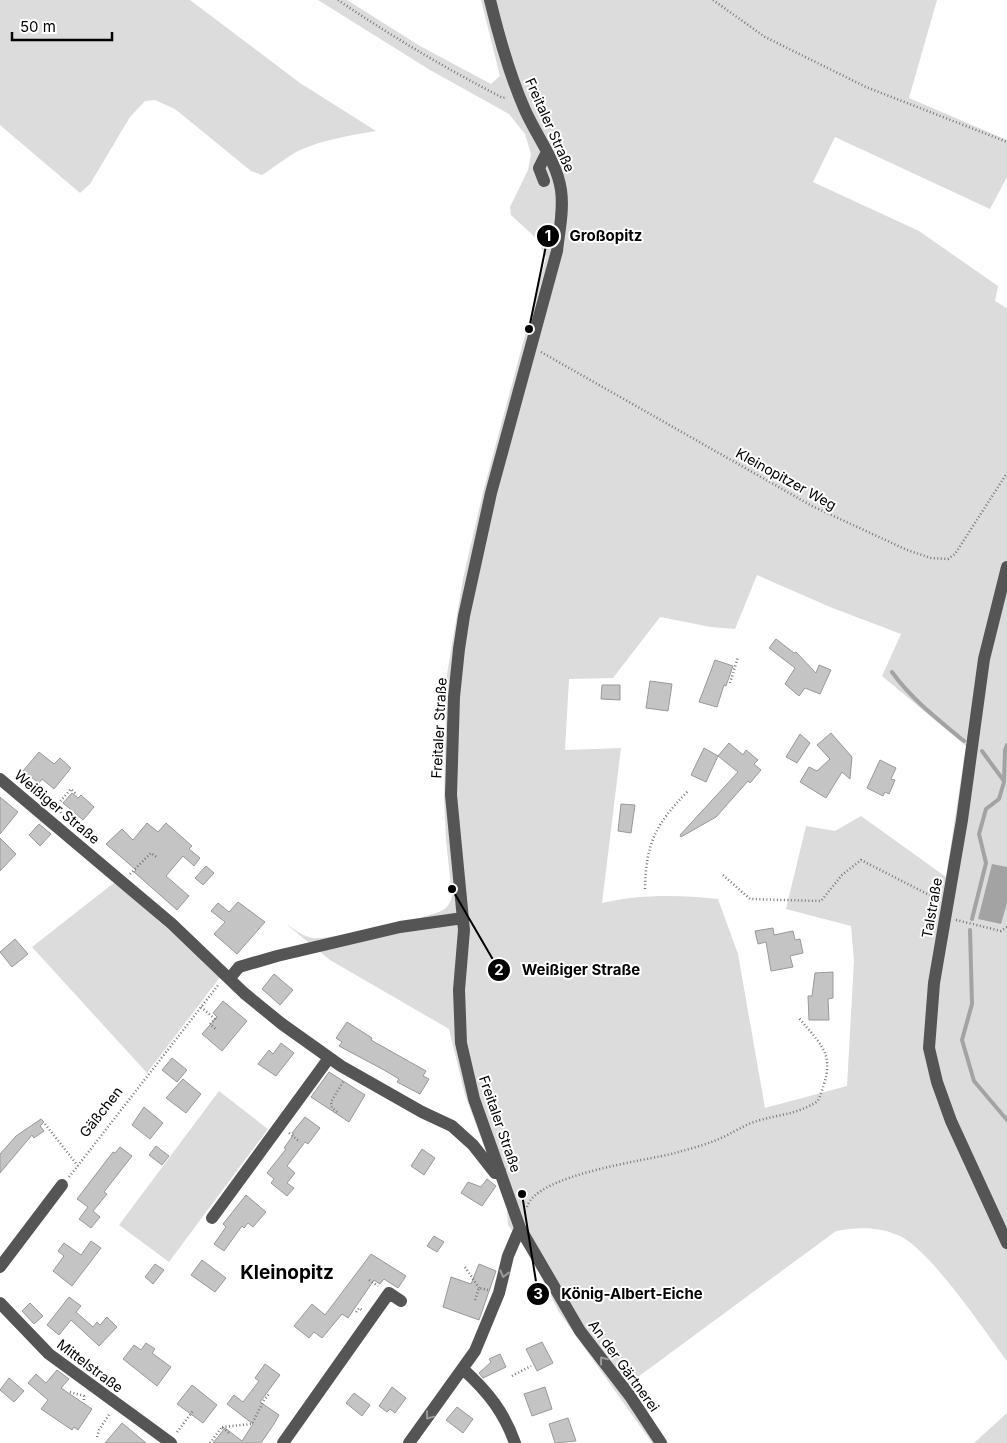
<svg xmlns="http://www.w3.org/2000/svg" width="1007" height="1443" viewBox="0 0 1007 1443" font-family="Inter,sans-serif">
<rect width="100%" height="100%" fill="#fff"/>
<path fill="#dcdcdc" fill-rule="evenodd" d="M0,0H190L300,83L376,131C352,135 328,139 305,148C289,154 277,166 262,175L251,171L175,109L155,100L145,101L130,117L90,184L80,193L0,125Z
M318,0H347L420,46L491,84L500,76L481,0H937L909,98L1007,140V177L990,209L835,137L813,182L919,231L998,286L995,301L1007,308V1361C984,1330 931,1251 900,1236C879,1226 857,1227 836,1231L627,1385L668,1443H652L559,1312L530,1255L508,1225L507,1208L465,1095L449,1029L330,960L286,924C294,929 304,937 313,938C331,940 424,919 441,911C448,908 450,903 452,896L446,840L444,798L447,674L463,579L483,492L546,257L536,238L511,215L510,207L528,170L531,154L525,134L509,114L430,70ZM757,575L830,607L901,634L882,676L966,746L946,877L861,816L835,831L806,826L786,909L851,926L854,961L847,1086L765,1108L738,954L718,899C679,895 641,894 602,903L621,748L565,750L569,679L613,678L660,617L711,627L735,629Z
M115,882L221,976L147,1073L32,947Z
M219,1091L268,1129L169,1262L119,1225Z
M1007,1413V1443H974Z"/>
<path fill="#a3a3a3" d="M992,864L1007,867V903L1001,924L978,919Z"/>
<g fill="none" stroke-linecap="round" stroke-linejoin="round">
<path stroke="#a3a3a3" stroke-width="4" d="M892,672C911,699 939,720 964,741
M982,751L1004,781
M972,919L986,863L979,834L986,809L999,799L1004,782L1005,750L1007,745
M970,930L972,1004L962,1040L974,1081L1007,1120"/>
</g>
<path fill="#c4c4c4" stroke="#999" d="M776,639L794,653L796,652L816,673L819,665L831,670L820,694L805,688L799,696L785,684L795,668L769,648Z
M715,660L733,666L726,686L724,685L717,707L699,702Z
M650,681L672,684L668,711L646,708Z
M602,685H620V700L601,699Z
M831,733L852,757L850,779L842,772L826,798L800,782L809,767L817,771L830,759L817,745Z
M800,734L810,743L797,763L786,757Z
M729,743L743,755L746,750L758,760L754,764L761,770L750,783L748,781L716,817L681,837L680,835L738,772L718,756Z
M704,748L718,756L706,782L691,775Z
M39,752L54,764L60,758L71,768L54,789L42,779L39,783L23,771Z
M880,760L896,768L891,779L895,780L889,794L885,792L883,796L867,788Z
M72,793L78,798L81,795L94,807L83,820L63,803Z
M0,797L18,812L0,834Z
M621,804L635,805L631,833L618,831Z
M147,823L158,832L166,823L192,846L189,849L200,858L194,866L183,856L166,876L189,896L177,910L134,872L136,870L106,844L122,829L133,840Z
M39,824L51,834L40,846L29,835Z
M0,838L16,854L0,871Z
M206,866L214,873L203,885L195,878Z
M238,902L265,922L237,954L214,934L225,922L211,911L218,903L229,912Z
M773,928L774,935L793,931L795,940L800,939L803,953L790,956L793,967L771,971L766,942L758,944L755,931Z
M15,939L28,954L12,967L0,952Z
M833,972V998L828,999L829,1020H809L808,996H812L815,973Z
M274,974L293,990L280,1005L262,989Z
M223,1001L247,1021L222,1051L202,1034L217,1017L213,1013Z
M347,1022L372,1038L371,1040L426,1071L423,1076L429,1079L420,1094L397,1082L399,1079L384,1070L339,1046L342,1042L336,1038Z
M281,1043L294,1053L276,1076L258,1064L269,1050L273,1054Z
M172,1058L187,1070L177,1082L162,1070Z
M329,1072L365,1095L349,1122L311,1097Z
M183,1079L201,1094L186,1113L166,1098Z
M144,1107L163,1123L150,1139L132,1125Z
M305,1117L320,1128L308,1144L305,1142L287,1166L295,1173L287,1183L294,1188L287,1196L271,1183L274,1179L267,1173L286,1149L284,1148L294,1134L292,1133Z
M41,1119L44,1122L40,1126L44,1131L34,1138L32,1135L0,1173V1154L16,1136Z
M156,1146L169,1156L162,1165L149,1155Z
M120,1147L132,1156L104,1192L107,1194L93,1211L100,1217L91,1228L79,1219L88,1207L77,1199L113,1152L115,1153Z
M422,1149L435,1158L424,1175L411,1166Z
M487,1179L496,1186L482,1206L461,1193L468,1182L481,1187Z
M246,1195L266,1212L253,1227L248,1223L244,1228L242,1226L224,1251L214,1244L226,1227L223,1224Z
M434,1236L444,1242L437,1252L427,1246Z
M91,1241L101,1248L72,1286L53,1271L64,1256L58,1251L64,1243L81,1255Z
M371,1254L406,1276L398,1288L384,1279L380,1284L374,1280L348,1318L342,1314L322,1338L314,1332L309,1338L294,1326L312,1304L325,1315Z
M202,1260L226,1278L215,1292L191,1275Z
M155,1264L164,1270L153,1284L145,1277Z
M479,1264L496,1271L479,1320L443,1307L451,1277L471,1284Z
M69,1297L81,1306L76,1312L93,1327L97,1322L100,1325L107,1317L117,1327L99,1346L71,1320L59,1335L47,1325Z
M30,1303L43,1316L34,1324L22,1311Z
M542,1342L553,1363L537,1371L526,1349Z
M146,1343L155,1349L152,1353L171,1367L157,1386L123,1359L134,1345L141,1350Z
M500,1354L506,1367L483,1378L479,1373L491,1362L489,1359Z
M265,1364L280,1375L260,1402L279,1415L274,1424L261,1443H213L225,1428L242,1441L253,1424L227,1404L234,1395L243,1402L259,1381L255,1378Z
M57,1370L69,1379L61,1388L92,1409L78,1430L74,1427L72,1430L41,1409L48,1400L28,1383L36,1374L46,1383Z
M9,1378L24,1391L14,1402L0,1390Z
M192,1385L217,1405L203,1423L177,1404Z
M392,1387L406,1398L395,1413L390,1409L387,1412L379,1406Z
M545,1387L552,1409L532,1416L524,1394Z
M354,1393L370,1405L362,1416L346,1403Z
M457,1407L473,1419L463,1433L446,1420Z
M568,1418L576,1441L555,1443L549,1424Z
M122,1423L146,1443H105Z"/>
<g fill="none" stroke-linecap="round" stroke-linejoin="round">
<path stroke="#777" stroke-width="2.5" stroke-dasharray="1 2.5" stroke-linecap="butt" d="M338,0C391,36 445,68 503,98L507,97
M713,0L765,37L866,87L1007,142
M541,352L812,506L907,550L931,558L948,559L955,554L1007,473
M730,683L738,657
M61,813L57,805L71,789L77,795
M130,874L151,853L158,858
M723,875L750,899L821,901L842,875L861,860L935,898
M645,889C646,842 656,824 688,791
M956,920L1001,931L1007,927
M201,1007L215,1019L210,1024L217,1030
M337,1112L332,1108L331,1102L343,1082
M45,1124L78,1166
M289,1133L300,1142
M69,1177L219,984
M527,1207C537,1174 645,1161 675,1153C689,1149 705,1145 719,1139C731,1134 744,1125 757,1121C780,1114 796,1115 818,1101C836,1056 827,1051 798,1017
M465,1267L479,1288
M369,1280L378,1286
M475,1300L479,1288L488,1290
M356,1312L359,1308L362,1310
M512,1376L531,1366
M70,1392L84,1396V1400
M222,1427L252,1424L264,1400L270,1393
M177,1432L193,1411
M97,1437L99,1430L110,1413
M210,1443L222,1427L230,1434"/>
<path stroke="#555" stroke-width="12" d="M490,0C499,37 509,74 525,110C536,135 557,162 561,190C564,210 559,232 557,251L491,493L464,616L459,649L454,697L451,795L464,930L459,990L461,1043L474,1099L520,1228L580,1331L630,1396L661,1443
M544,181L539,168L546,154
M1007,567L984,659L962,820L934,983L929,1048L937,1082L951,1121L1007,1243
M0,779L172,924L244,993L282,1024L341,1066L422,1112L452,1126L473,1145L495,1173L500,1171
M230,978L239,967L277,956L400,927L463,918
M212,1218L329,1058
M0,1267L62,1185
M0,1303L49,1354L171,1443
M464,1370C488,1392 504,1412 515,1443
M283,1443L389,1293L401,1301
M409,1443L475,1351L499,1293L508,1256L520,1228"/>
</g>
<defs><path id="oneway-chevron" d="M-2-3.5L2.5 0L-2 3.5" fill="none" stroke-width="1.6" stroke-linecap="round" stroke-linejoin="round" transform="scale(1.25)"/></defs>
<g stroke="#999">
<use href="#oneway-chevron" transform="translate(504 1274) rotate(104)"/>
<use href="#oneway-chevron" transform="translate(603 1360) rotate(-128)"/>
<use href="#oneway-chevron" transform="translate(429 1416) rotate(127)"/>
</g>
<g text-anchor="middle" stroke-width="4" stroke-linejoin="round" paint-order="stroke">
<g font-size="14" fill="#000" stroke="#fff">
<text transform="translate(550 125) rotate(66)" y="5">Freitaler Straße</text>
<text transform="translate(786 479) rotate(29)" y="5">Kleinopitzer Weg</text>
<text transform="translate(439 728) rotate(-87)" y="5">Freitaler Straße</text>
<text transform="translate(57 807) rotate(40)" y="5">Weißiger Straße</text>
<text transform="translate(932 908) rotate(-80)" y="5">Talstraße</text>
<text transform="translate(101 1112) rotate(-52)" y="5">Gäßchen</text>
<text transform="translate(500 1124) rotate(71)" y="5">Freitaler Straße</text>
<text transform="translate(90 1366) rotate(37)" y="5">Mittelstraße</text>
<text transform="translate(624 1366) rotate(54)" y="5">An der Gärtnerei</text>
</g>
<g font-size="19" font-weight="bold" fill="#000" stroke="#fff">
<text x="287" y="1279">Kleinopitz</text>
</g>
</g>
<path fill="none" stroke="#000" stroke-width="2" d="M529 329L548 236M452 889L499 970M522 1194L538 1294"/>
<g fill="#000" stroke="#fff" stroke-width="2">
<circle cx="529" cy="329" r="5"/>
<circle cx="452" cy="889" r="5"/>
<circle cx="522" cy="1194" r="5"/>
<circle cx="548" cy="236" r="12"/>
<circle cx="499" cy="970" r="12"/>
<circle cx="538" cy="1294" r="12"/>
</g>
<g font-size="15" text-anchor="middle" font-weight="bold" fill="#fff">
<text x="548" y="241">1</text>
<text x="499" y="975">2</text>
<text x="538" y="1299">3</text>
</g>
<g font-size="15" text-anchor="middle" font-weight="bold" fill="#000" stroke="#fff" stroke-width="4" stroke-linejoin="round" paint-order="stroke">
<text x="606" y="241">Großopitz</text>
<text x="581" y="975">Weißiger Straße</text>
<text x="632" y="1299">König-Albert-Eiche</text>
</g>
<path d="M12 32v8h100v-8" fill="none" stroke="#000000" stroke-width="2.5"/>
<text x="20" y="32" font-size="15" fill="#000000" stroke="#ffffff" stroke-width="4" paint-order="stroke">50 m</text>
</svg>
